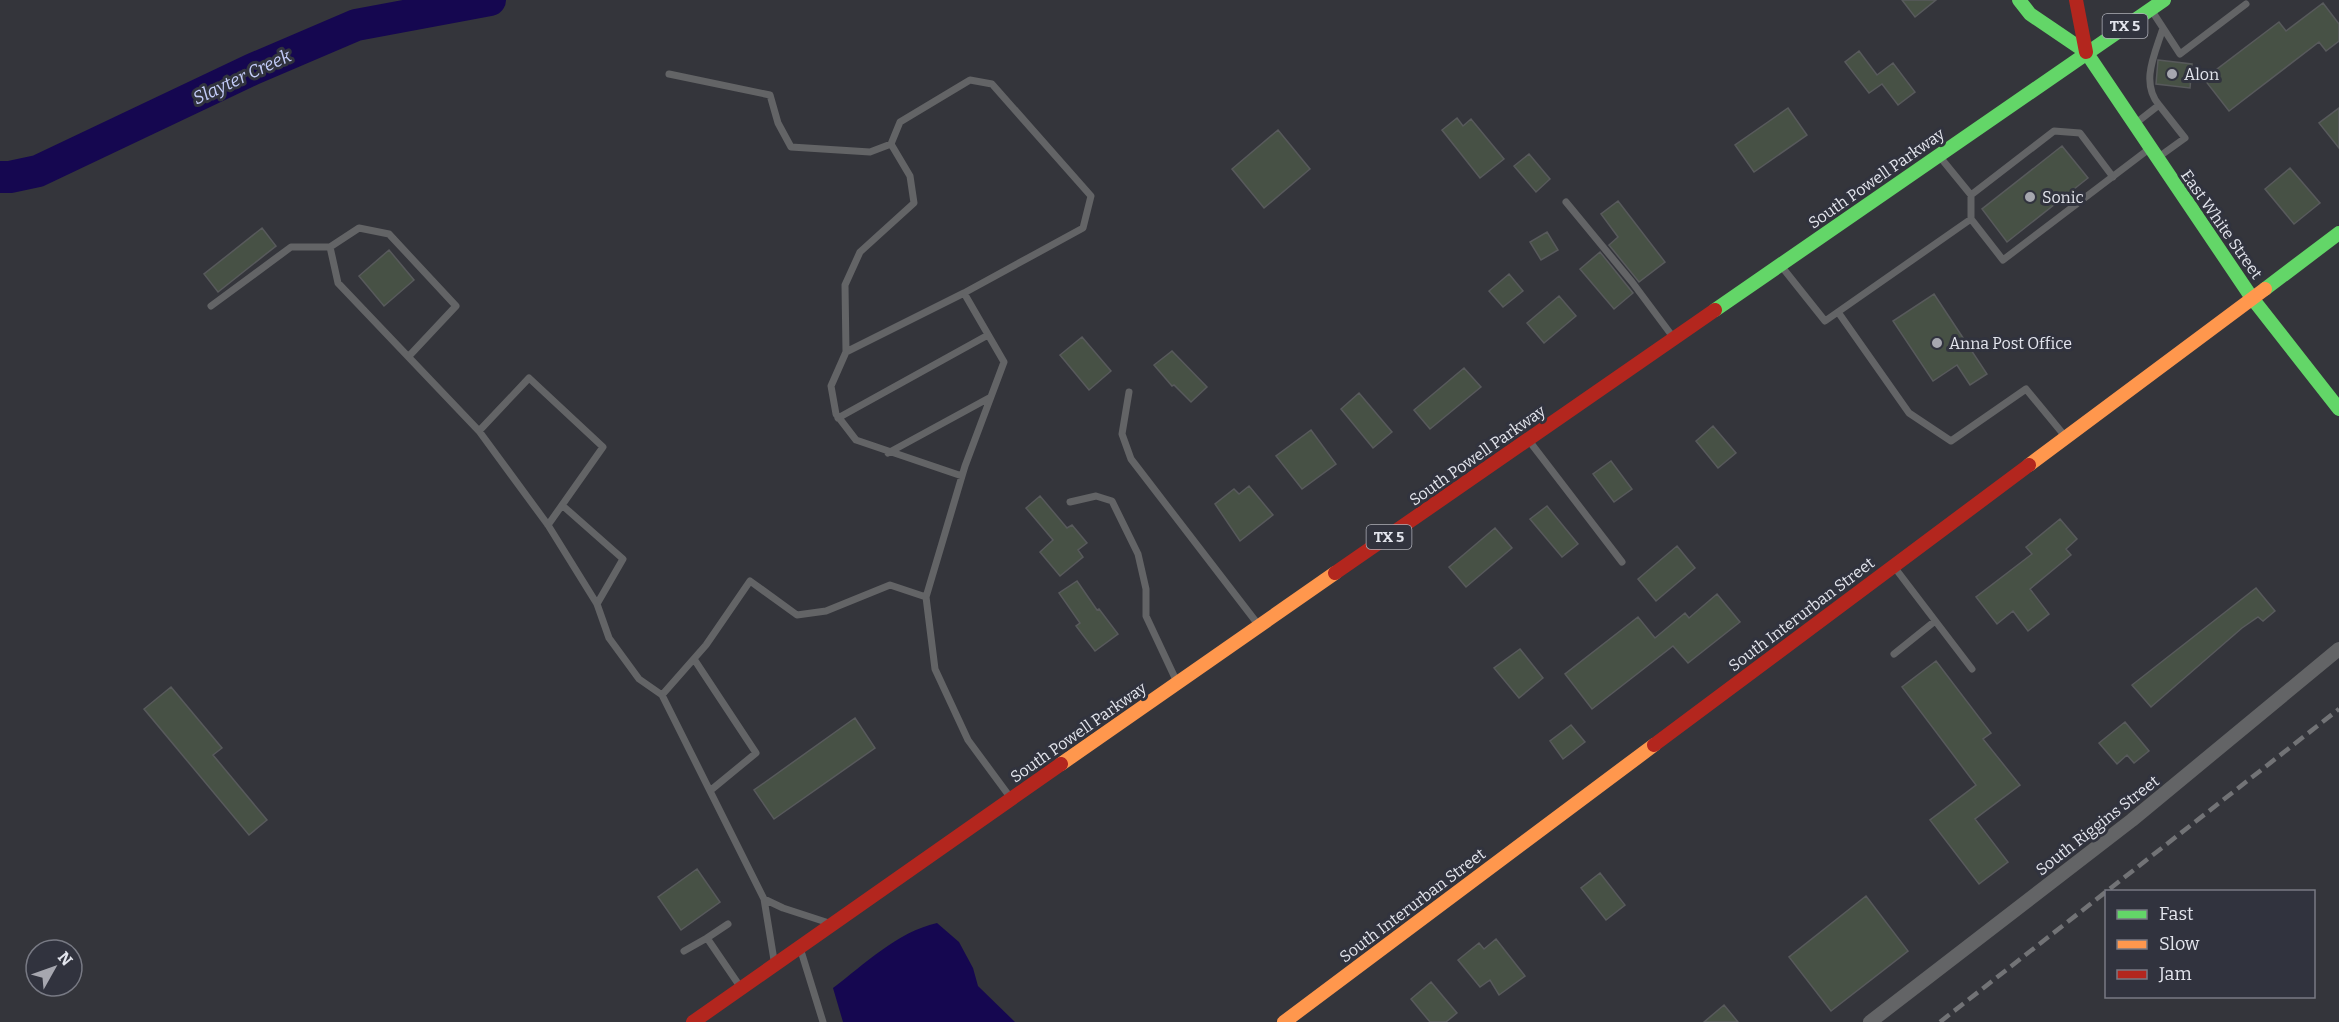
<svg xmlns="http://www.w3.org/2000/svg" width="2339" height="1022" viewBox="0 0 2339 1022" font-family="Bitter,serif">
<rect width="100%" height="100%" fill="#34353b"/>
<path fill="#150750" d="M937,923L959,942L973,968L978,986L1015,1022H843L833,988C865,964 897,932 937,923Z"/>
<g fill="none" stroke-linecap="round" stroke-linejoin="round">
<path stroke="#150750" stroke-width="32" d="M0,177H10L38,171L253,69L356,25L490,0"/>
</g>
<path fill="#475145" stroke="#585a5c" stroke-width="1.5" d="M1902,0H1936L1915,17Z
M2323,3L2339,24V41L2326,51L2319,42L2229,111L2204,79L2279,22L2286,31Z
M1859,51L1877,75L1893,63L1915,92L1898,105L1882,84L1869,93L1845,62Z
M2158,60L2192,64L2190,88L2156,84Z
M1788,108L1807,135L1754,172L1735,145Z
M2339,108V148L2319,123Z
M1457,118L1463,126L1471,119L1504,159L1480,178L1442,130Z
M1278,130L1310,169L1264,208L1232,169Z
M2062,146L2088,178L2007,242L1982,209Z
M1529,154L1550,179L1536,192L1514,166Z
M2290,168L2320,203L2294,224L2265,189Z
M1618,201L1665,262L1639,282L1609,245L1618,237L1601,214Z
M262,228L276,246L218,292L204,274Z
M1547,232L1558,250L1541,260L1530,242Z
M389,250L414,280L384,306L359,276Z
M1600,252L1633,293L1614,309L1580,269Z
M1509,274L1523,291L1503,307L1489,291Z
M1934,294L1987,374L1970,385L1957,365L1933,381L1893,321Z
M1559,296L1576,316L1544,343L1527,323Z
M1082,337L1111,371L1089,390L1060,355Z
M1172,351L1207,387L1191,402L1174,385L1172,386L1154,365Z
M1464,368L1481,387L1430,429L1414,410Z
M1359,393L1392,432L1373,448L1341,409Z
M1713,426L1736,453L1718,468L1696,441Z
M1311,430L1336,464L1302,489L1276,456Z
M1611,461L1632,489L1614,502L1593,474Z
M1249,486L1273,515L1240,541L1215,504L1234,489L1239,494Z
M1040,496L1067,528L1072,525L1087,543L1078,550L1083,557L1060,576L1040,552L1053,540L1026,508Z
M1547,506L1578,544L1562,557L1530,519Z
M2060,519L2077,539L2066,549L2071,555L2030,589L2049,614L2028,631L2013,611L1997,624L1976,597L2032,554L2026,547Z
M1495,528L1512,548L1466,587L1449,567Z
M1677,546L1695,568L1656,601L1638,579Z
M1077,581L1097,610L1099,609L1118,634L1095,651L1076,626L1080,623L1059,593Z
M2256,588L2275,611L2263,621L2258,617L2242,628L2151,707L2132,685Z
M1717,594L1740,622L1688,663L1673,646L1592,709L1565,674L1638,617L1655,638L1685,613L1689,618Z
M1520,649L1543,678L1519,698L1494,668Z
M1936,661L1991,733L1983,739L2020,785L1975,819L2008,862L1979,884L1930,820L1976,785L1902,687Z
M171,687L222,748L213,755L267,820L249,835L144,709Z
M855,718L875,748L774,819L754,790Z
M2125,722L2149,751L2134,763L2127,755L2117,764L2099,743Z
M1571,725L1585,742L1563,759L1550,741Z
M697,869L720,902L681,930L658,897Z
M1600,873L1625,905L1606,920L1581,888Z
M1866,896L1908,951L1831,1011L1789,957Z
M1496,939L1525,976L1499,995L1490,980L1480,987L1458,960L1479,943L1484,949Z
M1431,982L1457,1013L1446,1022H1430L1411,999Z
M1724,1005L1738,1022H1704Z"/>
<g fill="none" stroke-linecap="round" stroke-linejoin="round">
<path stroke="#636466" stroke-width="7" d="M2152,11L2180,54L2246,4
M669,74L770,95L778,123L791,147L870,152L891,144
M2159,105L2185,138L2160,156
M2136,123L2159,105C2140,82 2155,54 2163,28
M1940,157L1971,195V219L2003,260L2149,149
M1971,195L2054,131L2080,133L2113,177
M1566,202L1632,282L1673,337
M1782,267L1825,321L1971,219
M211,306L291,247H330
M1838,312L1909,413L1951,441L2026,389L2064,435
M846,352L964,293
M410,355L456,306L389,234L359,228L330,247L338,283L479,431L548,525L597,604L609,638L639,679L662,695L764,899L774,960
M1129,392L1122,434L1131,459L1257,623
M838,418L988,335
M479,431L529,378L603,447L548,525
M1530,442L1622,562
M888,453L989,398
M962,476L856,440L836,414L831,386L846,352L845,285L860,252L914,203L910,176L891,144L900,122L970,80L992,84L1091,196L1083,228L964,293L1004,362L965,466L962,476L926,597L935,669L968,740L1010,797
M1070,502L1096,496L1112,501L1138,554L1146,589V616L1176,680
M563,506L623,559L597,604
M1895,568L1972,669
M1894,654L1935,621
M694,659L756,753L711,790
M662,695L706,645L750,581L797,615L826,611L890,585L926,597
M764,899L783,908L829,923
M728,924L707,938L739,985
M684,951L707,938
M801,951L823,1022"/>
<path stroke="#636466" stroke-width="14" d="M1870,1022L2132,820L2339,649"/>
<path stroke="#63d668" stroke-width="14" d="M2019,0L2030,14L2086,52L2252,298L2339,409
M2265,289L2339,233
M1715,310L2164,0"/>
<path stroke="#ff974d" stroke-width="14" d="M2029,465L2265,289
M1061,764L1335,573
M1284,1022L1654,745"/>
<path stroke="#b3261e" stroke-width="14" d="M2076,0L2086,52
M1335,573L1715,310
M1654,745L2029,465
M693,1022L1061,764"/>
<path stroke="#727376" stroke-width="4.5" stroke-dasharray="12 6" stroke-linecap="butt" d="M1940,1022L2339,709"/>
</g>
<g fill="#a6a7af" stroke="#31333e" stroke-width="2">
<circle cx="2172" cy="74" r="6"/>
<circle cx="2030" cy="197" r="6"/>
<circle cx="1937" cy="343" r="6"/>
</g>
<g text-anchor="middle" stroke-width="6" stroke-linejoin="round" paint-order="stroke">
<g fill="#31333e" stroke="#aeb0b8" stroke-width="1.5">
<rect x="2102.5" y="14" width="45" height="24" rx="4.5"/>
<rect x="1366.5" y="525" width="45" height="24" rx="4.5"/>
</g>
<g font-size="15" font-weight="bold" fill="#e3e5ed">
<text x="2125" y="31">TX 5</text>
<text x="1389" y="542">TX 5</text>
</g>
<g font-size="16" fill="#e3e5ed" stroke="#31333e" text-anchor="start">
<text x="2184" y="80">Alon</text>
<text x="2042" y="203">Sonic</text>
<text x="1949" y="349">Anna Post Office</text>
</g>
<g font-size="16" fill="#e3e5ed" stroke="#31333e">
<text transform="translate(1876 178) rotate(-35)" y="6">South Powell Parkway</text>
<text transform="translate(2222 224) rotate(55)" y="6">East White Street</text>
<text transform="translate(1477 455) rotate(-35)" y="6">South Powell Parkway</text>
<text transform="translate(1801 614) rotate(-37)" y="6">South Interurban Street</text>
<text transform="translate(1078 732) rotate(-35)" y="6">South Powell Parkway</text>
<text transform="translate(2097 825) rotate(-38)" y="6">South Riggins Street</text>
<text transform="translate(1412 905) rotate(-37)" y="6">South Interurban Street</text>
</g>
<g font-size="18" font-style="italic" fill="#c3cbf8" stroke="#31333e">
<text transform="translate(242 77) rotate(-25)" y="6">Slayter Creek</text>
</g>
</g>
<rect x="2105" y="890" width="210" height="108" fill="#31333e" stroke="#787a84" stroke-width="1.5"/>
<rect x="2117" y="910" width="30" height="9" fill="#63d668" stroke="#787a84" stroke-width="1.5"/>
<text x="2159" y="920" font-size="18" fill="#e3e5ed">Fast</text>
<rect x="2117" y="940" width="30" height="9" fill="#ff974d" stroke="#787a84" stroke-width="1.5"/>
<text x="2159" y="950" font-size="18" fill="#e3e5ed">Slow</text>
<rect x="2117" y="970" width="30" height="9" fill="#b3261e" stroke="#787a84" stroke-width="1.5"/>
<text x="2159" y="980" font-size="18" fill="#e3e5ed">Jam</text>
<g transform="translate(54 968) rotate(50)"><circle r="28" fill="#31333e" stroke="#787a84" stroke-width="1.5"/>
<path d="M0-4.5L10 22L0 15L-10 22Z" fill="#a6a7af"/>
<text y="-9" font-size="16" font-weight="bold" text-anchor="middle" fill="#e3e5ed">N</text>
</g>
</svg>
